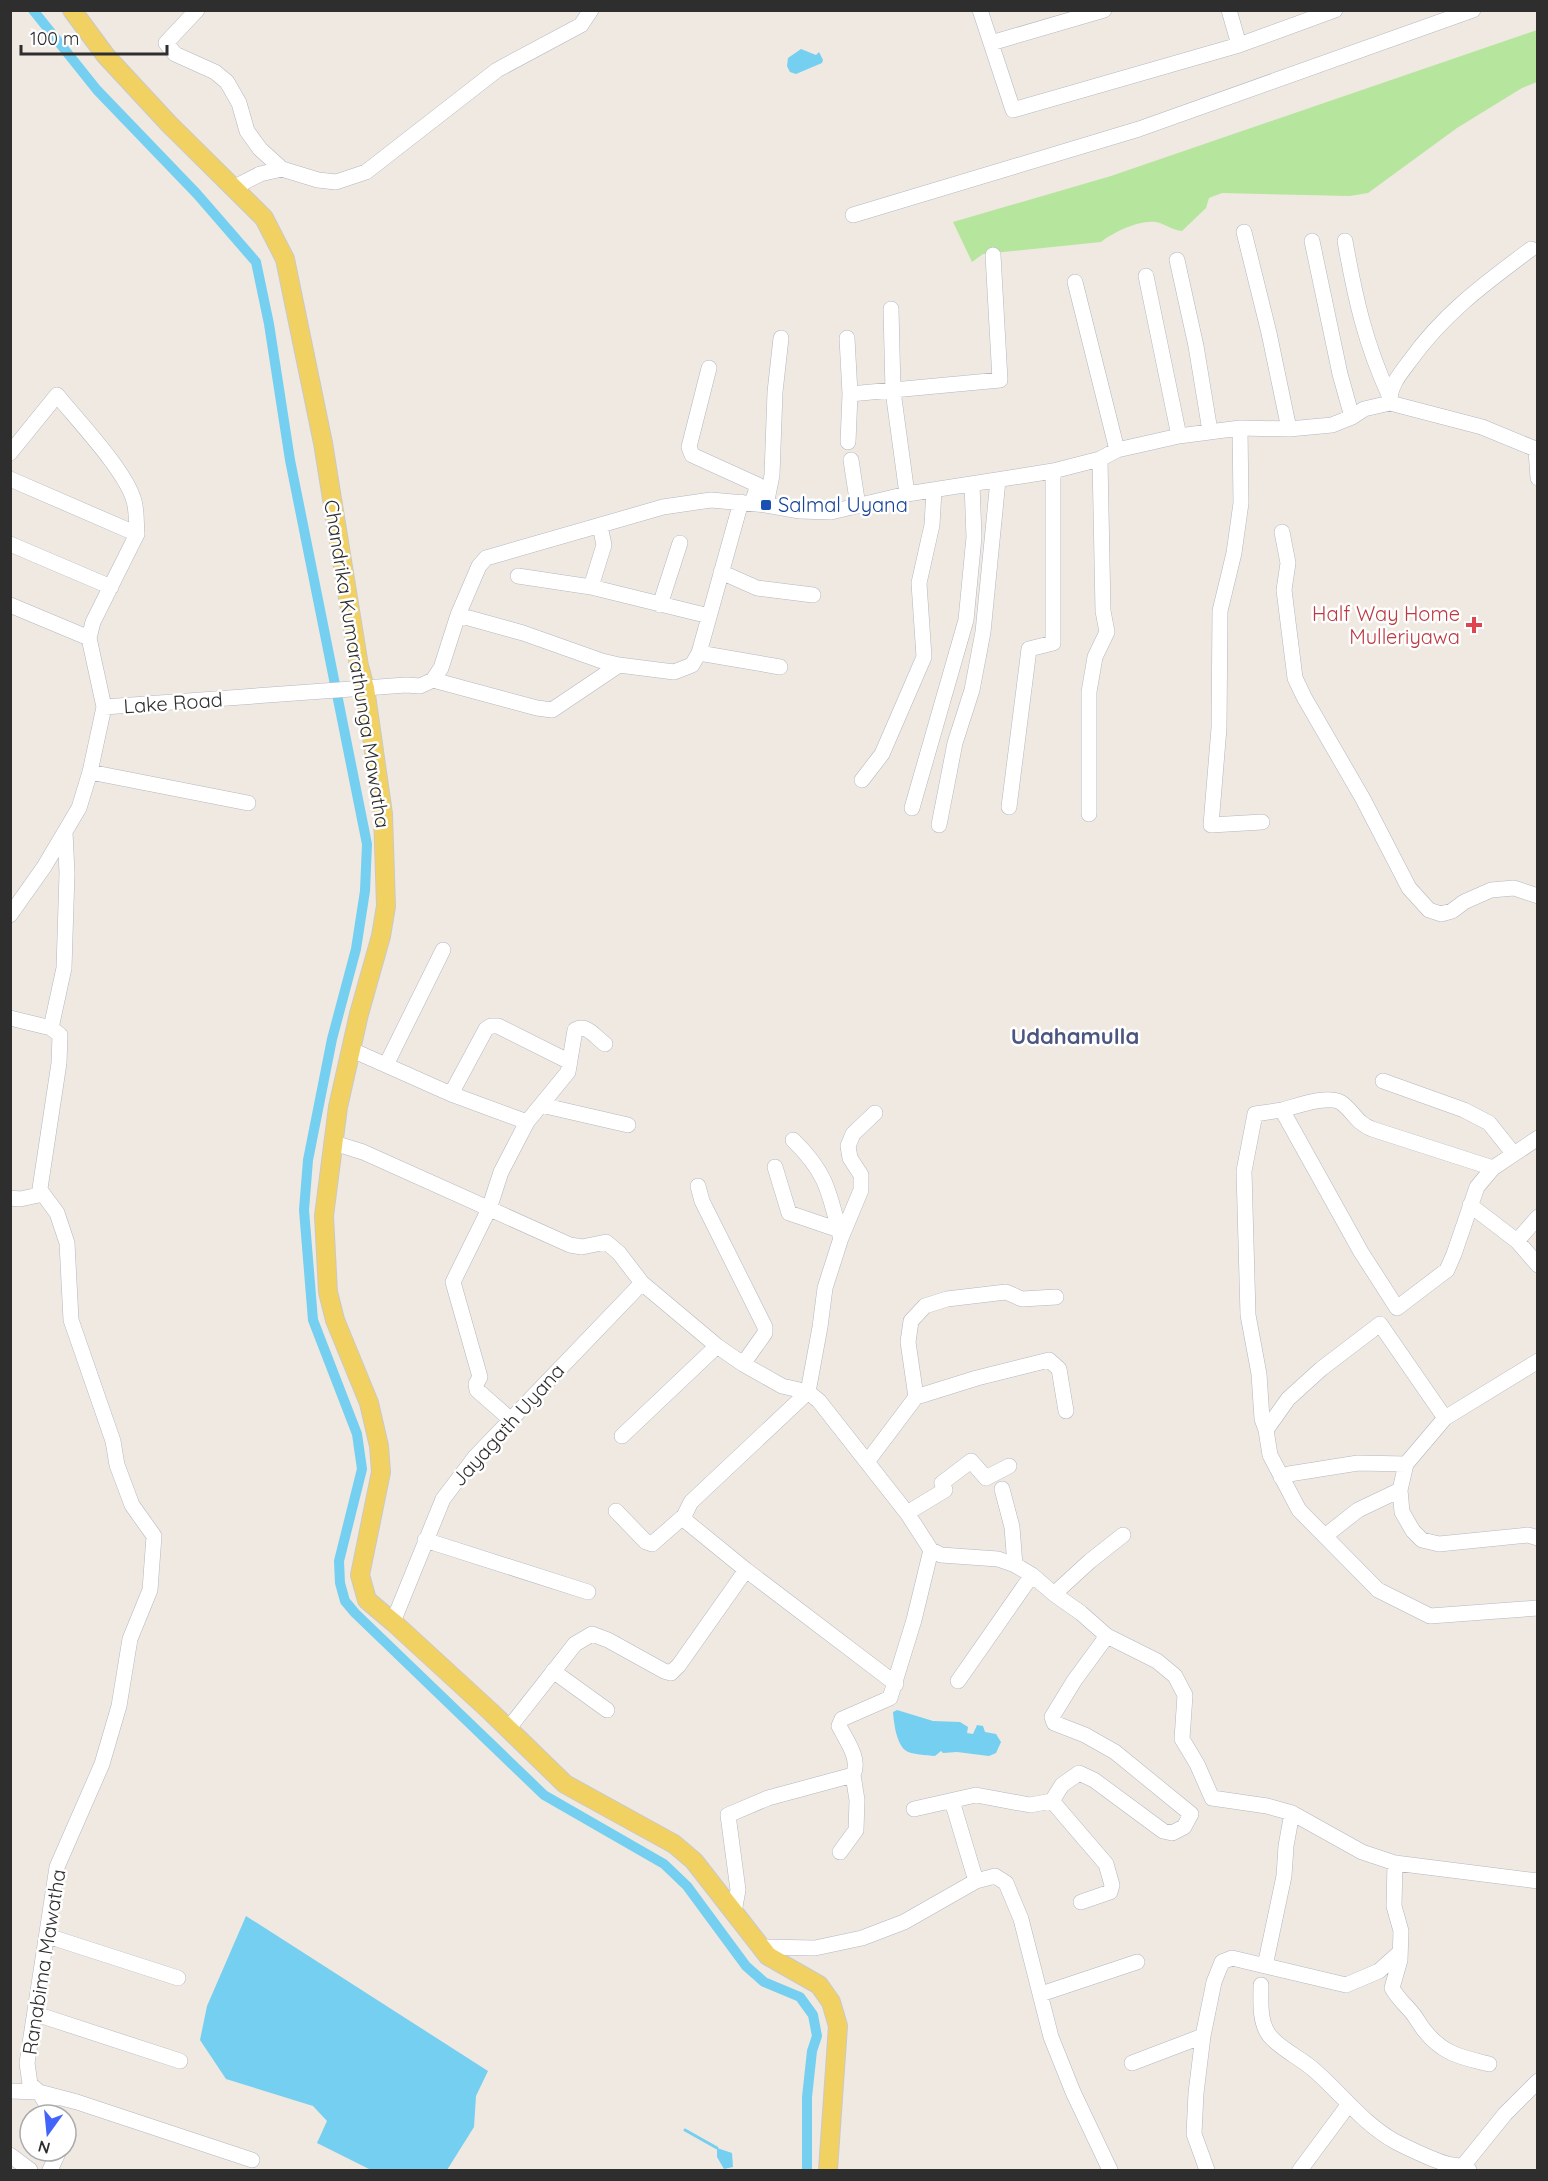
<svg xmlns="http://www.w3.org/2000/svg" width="1548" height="2181" viewBox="0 0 1548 2181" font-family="Quicksand,sans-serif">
<rect width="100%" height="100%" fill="#efe9e1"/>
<path fill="#b6e59e" d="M1537,30V82L1522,88L1457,128L1368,193L1350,196L1222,193L1209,198L1206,208L1182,231C1173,230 1168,226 1160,223C1144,217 1113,232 1101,242L983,254L972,262L953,222L1111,176Z"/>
<path fill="#75cff0" d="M801,49L816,55L819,52L823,60L822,63L796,74L790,72L787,66L788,58Z
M897,1710L933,1721L960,1722L968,1727L967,1733L973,1734L977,1725L983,1726L985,1732L996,1734L1001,1742L996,1753L989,1756L957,1752L943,1753L941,1751L935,1756C927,1755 911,1755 905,1750C896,1742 894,1723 893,1712Z
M246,1916L488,2071L476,2096L474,2127L447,2170H371L317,2143L327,2121L313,2106L226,2079L200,2040L207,2006Z
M717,2148L732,2153L733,2167L724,2169L717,2157Z"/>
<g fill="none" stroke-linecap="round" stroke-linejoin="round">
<path stroke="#75cff0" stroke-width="3" d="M685,2130L717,2148"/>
<path stroke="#75cff0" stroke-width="10" d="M33,10L97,90L197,194L256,262L269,324L290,460L367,844L365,891L356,949L332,1039L308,1160L304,1210L313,1320L357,1434L362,1469L339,1561L340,1583L345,1601L355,1613L544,1795L664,1864L687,1886L746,1966L764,1982L800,1997L813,2015L817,2036L812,2051L807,2097V2170"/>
<defs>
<path id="minor" d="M197,10L166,43L175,54L215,72L227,82L239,103L247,131L260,149L282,169L318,180L336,182L366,172L497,70L581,25L591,10
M980,10L1013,110L1239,45L1335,10
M1229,10L1239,45
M991,43L1104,10
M233,188L260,174L282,169
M853,215L1139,129L1473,10
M1244,232L1269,333L1289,429
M1312,241L1340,374L1352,417
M1345,241C1355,297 1365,343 1389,395
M1177,260L1196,346L1210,431
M1146,276L1179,436
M1075,282L1117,450
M891,309L893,391L907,494
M847,338L850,394L1000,380L993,255
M709,368L689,447L692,455L758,485L752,503
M1390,403C1389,387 1399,375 1409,362C1443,314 1484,284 1531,249
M1240,428L1241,503L1234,553L1220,611L1219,728L1211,825L1262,822
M848,442L850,394
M1536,450L1538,478
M10,453L57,395C78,421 126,471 134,501C137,511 136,524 137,534
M851,460L858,506
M10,479L137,534L93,622L89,638L104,707L90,772L79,808L44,867L10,915
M766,505L772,475L775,392L781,338
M1282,532L1288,563L1284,590L1295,678L1304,697L1363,799L1409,888L1429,910L1441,914L1452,911L1464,902L1491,890L1514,888L1538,896
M10,544L111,587
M721,572L757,588L813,595
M518,576L591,587L709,616
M591,587L604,545L600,526
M10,605L89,638
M660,605L680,543
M458,615L523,633L602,661L619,665
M699,653L780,667
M433,680L537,708L552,710L619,665L674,672L692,665L699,653L741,502
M104,707L365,688L406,685L420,686L433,680L441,668L458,615L479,566L486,558L663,507L711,500L766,505L800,511L831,512L907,494L1053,471L1100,459L1117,450L1179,436L1240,428L1289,429L1332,425L1352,417L1364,409L1390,403L1482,427L1538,450
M90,772L248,803
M862,780L882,754L924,657L919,583L932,525L934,490
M1009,807L1029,649L1053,643V471
M912,808L966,620L974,537L972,484
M1089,814V692L1095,657L1107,632L1103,611L1100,459
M939,825L955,743L972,690L983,632L998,480
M10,1018L51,1028L64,968L67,873L65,832
M352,1050L451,1094L527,1122L501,1172L489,1209L453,1282L480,1377L476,1384L477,1390L510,1419
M386,1065L443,950
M1383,1081L1464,1110L1489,1123L1513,1153
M451,1094L486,1029L491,1026H498L570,1062
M541,1105L628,1125
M1282,1110C1297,1106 1331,1093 1343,1104C1355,1114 1357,1123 1372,1129L1493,1168
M875,1113L853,1134L848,1146L850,1158L861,1175V1190L841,1238L825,1288L820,1327L808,1392L691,1502L684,1516L687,1522L746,1570L896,1684
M527,1122L568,1072L575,1030C587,1023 595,1037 605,1044
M793,1140C828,1174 829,1193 841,1238
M334,1143L363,1152L570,1245L582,1247L606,1242L619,1253L642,1283L717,1346L743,1364L782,1386L808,1392L819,1401L907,1513L931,1550L941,1555L998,1559L1015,1565L1032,1575L1054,1594L1081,1613L1107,1636L1157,1661L1175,1676L1185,1695L1182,1739L1197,1764L1212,1798L1267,1806L1292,1813L1362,1852L1395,1863L1538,1881
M775,1167L789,1213L839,1230
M698,1186L702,1201L765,1327V1333L743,1364
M40,1190L57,1213L67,1243L71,1320L113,1441L117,1465L132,1505L154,1536L150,1590L130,1639L119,1706L102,1764L57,1867L27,2063L30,2084L39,2092L53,2115
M10,1198L20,1199L39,1195L59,1063L60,1035L51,1028
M1470,1205L1517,1241L1538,1265
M1517,1241L1538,1217
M1538,1361L1445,1418L1406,1464L1400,1490L1402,1512L1413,1531L1422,1540L1439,1544L1528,1535L1538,1538
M916,1397L908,1342L911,1321L925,1306L947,1299L1006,1292L1022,1299L1056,1297
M1445,1418L1380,1324L1321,1369L1288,1399L1266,1430L1270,1455L1299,1510L1378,1590L1430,1616L1538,1608
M1266,1430L1262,1419L1259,1374L1248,1315L1244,1171L1255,1114L1282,1110L1361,1252L1397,1308L1447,1270L1454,1254L1477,1187L1493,1168L1538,1138
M622,1436L717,1346
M867,1462L916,1397L977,1378L1049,1360L1059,1369L1066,1411
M1281,1477L1289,1474L1358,1463L1406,1464
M1002,1489L1012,1527L1015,1565
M616,1511L646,1542L652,1544L684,1516
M907,1513L945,1490L942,1483L971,1461L986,1478L1009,1466
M1325,1536L1358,1510L1400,1490
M425,1540L588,1592
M1054,1594L1090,1561L1123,1535
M393,1622L443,1499L475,1457L642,1283
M553,1671L607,1710
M958,1681L1032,1575
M508,1729L575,1644L592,1634L608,1640L664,1671L671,1673L679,1665L746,1570
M952,1801L976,1881
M1052,1801L1106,1864L1112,1885L1110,1892L1081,1902
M914,1809L976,1795L1030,1805L1052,1801L1062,1785L1079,1773L1094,1780L1163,1831L1172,1833L1184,1827L1191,1814L1115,1752L1085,1735L1054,1723L1052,1717L1074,1681L1107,1636
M840,1852L856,1830L857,1800L853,1775
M1395,1863L1394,1906L1401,1931L1400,1960L1392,1988C1398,1999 1406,2005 1413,2014C1417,2019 1420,2025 1424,2030C1443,2054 1460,2057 1489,2064
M734,1912L738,1890L728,1815L768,1798L853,1775C861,1759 846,1740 839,1726L842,1719L890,1698L914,1620L931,1550
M47,1940L54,1938L178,1978
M761,1947L815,1948L862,1938L904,1922L976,1881L995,1876L1006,1883L1021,1919L1051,2037L1073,2092L1110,2170
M1265,1966L1284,1876L1286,1846L1292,1813
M1261,1985C1261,2001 1259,2021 1269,2035C1280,2049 1299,2057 1313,2069C1341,2093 1363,2124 1396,2142C1412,2150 1430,2159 1447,2164C1455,2166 1462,2165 1469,2170
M1041,1994L1137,1962
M36,2014L180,2061
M1132,2063L1203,2036
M10,2091L39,2092L77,2102L252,2160
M10,2155L30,2170
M1463,2166L1505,2114L1538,2081
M50,2170L59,2151
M1207,2170L1194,2134L1196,2093L1203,2036L1214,1982L1222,1962L1232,1958L1346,1985L1379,1971L1399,1953
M1300,2170L1349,2104"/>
<path id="major" d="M72,10L106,56L169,124L264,218L285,259L323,443L359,666L365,688L383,814L386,906L381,936L359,1014L338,1107L324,1216L328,1292L335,1320L369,1403L379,1446L381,1472L360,1575L367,1600L393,1622L491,1712L565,1784L674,1844L694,1861L768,1956L819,1985L831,2002L838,2026L828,2170"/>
</defs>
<use href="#minor" stroke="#b4b7c1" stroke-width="16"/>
<use href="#major" stroke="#c9c9c9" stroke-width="20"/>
<use href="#minor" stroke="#fff" stroke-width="15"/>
<use href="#major" stroke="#f2d163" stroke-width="18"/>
</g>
<rect fill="#1a4fb4" stroke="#fff" stroke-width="2" x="760" y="499" width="12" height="12" rx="3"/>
<path fill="#e0444e" stroke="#fff" stroke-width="2" d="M1471 616h6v6h6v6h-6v6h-6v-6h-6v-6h6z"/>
<g text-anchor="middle" stroke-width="5" stroke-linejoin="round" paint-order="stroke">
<g font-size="20" fill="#164399" stroke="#fff" text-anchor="start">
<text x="778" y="512">Salmal Uyana</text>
</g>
<g font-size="20" fill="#be3a42" stroke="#fff" text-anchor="end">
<text x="1460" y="621">Half Way Home<tspan x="1460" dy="23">Mulleriyawa</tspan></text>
</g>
<g font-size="20" fill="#2e2e2e" stroke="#fff">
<text transform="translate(357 664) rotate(81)" y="7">Chandrika Kumarathunga Mawatha</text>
<text transform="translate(173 703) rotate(-4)" y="7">Lake Road</text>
<text transform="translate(508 1425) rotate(-48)" y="7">Jayagath Uyana</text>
<text transform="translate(44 1962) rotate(-81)" y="7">Ranabima Mawatha</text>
</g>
<g font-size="22" font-weight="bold" fill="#4d5680" stroke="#fff">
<text x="1075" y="1044">Udahamulla</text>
</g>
</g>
<rect width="1548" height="2181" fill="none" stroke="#2e2e2e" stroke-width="24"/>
<g transform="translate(48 2133) rotate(195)"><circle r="28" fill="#ffffff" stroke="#ababab" stroke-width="1.5"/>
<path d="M0-4.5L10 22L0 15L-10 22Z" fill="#4264fb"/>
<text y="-9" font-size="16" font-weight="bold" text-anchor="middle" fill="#2e2e2e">N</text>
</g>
<path d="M21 45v9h146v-9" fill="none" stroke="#2e2e2e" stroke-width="3"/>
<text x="30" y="45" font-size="18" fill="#2e2e2e" stroke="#ffffff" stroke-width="4.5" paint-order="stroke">100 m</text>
</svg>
